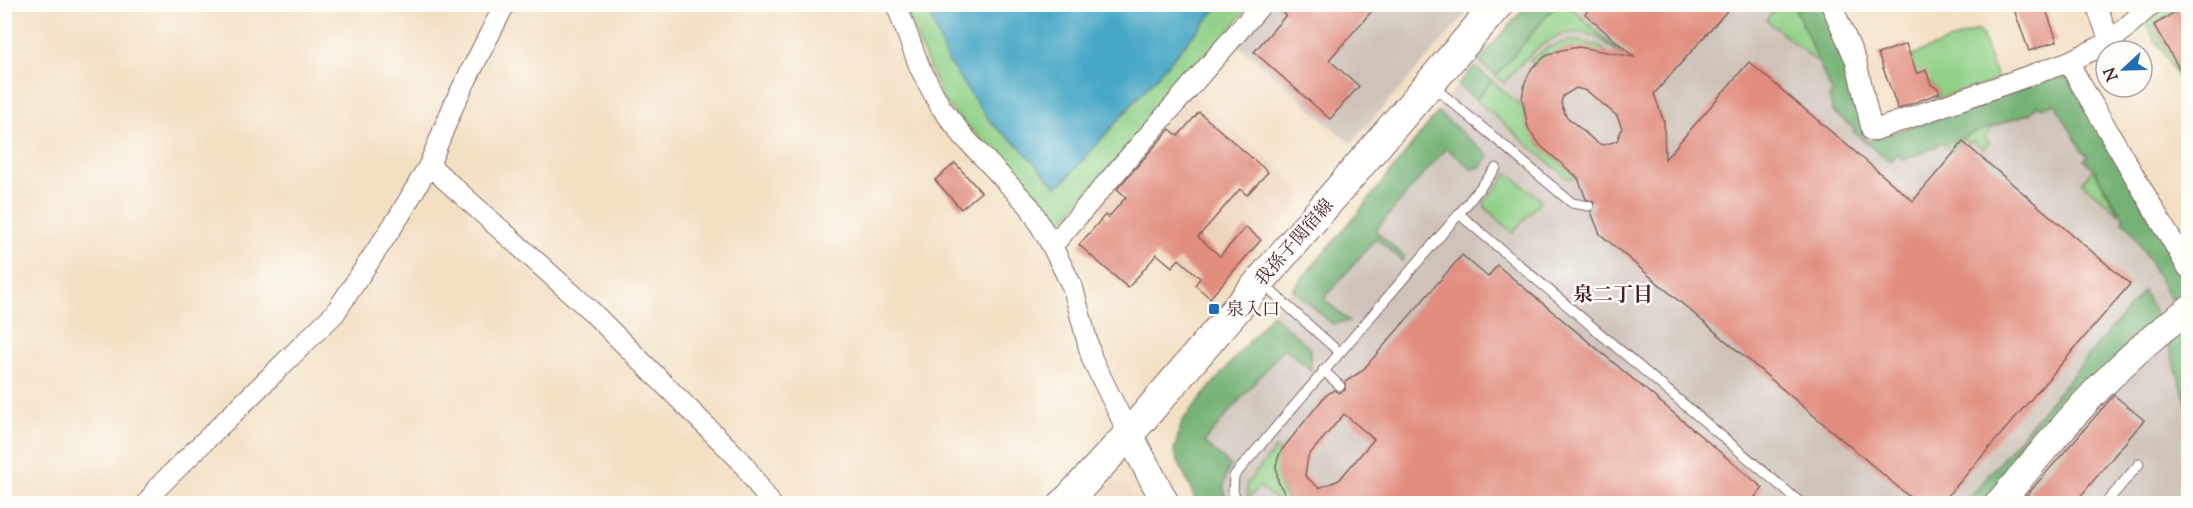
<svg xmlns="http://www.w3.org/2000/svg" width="2193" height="508" viewBox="0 0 2193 508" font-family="'Sorts Mill Goudy','Noto Serif JP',serif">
<rect width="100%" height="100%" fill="#fdfcf7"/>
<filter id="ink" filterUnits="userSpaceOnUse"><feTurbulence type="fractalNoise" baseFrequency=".0167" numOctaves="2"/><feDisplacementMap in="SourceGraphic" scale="12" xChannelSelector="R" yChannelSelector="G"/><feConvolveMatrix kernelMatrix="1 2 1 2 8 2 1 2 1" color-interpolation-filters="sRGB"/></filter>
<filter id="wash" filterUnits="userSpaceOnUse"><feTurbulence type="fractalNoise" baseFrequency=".008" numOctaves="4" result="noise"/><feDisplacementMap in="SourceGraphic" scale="24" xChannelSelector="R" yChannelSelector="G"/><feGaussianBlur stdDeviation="1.35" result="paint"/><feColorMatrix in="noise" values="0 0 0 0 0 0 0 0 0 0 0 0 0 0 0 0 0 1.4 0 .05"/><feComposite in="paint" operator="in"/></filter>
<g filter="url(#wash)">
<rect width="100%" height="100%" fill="#f3e0c3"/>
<path fill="#edd2b9" d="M1192,94L1306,193L1208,303L1096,204Z
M1112,482L1127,485L1137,503L1077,504L1095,489Z"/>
<path fill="#cec2b9" d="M1271,5H1474L1351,144L1236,43Z
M1527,5H1824L1850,68L1866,142L2060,75L2188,282V298L2057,417L1984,503H1197L1174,452L1177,434L1189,410L1362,208L1459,83Z
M2166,337L2188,408V435L2178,492L2188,495V503L2010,504L2076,426Z"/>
<path fill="#90d087" stroke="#6d7859" stroke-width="1.5" d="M903,5H927L945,56L993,125L1018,145L1056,186L1063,183L1220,5H1251L1058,226L1050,225L1011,170L943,101Z
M1556,5H1568L1660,88L1656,89C1639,73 1620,51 1600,39C1561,17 1526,56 1504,83L1496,76Z
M1779,5H1793L1822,66L1766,20Z
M2159,5H2188L2154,25L2188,84V95L2143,19Z
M1977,30L1982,35L1998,80L1935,99L1939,93L1938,89L1917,74L1910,56Z
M1571,40L1599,46L1647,86C1609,57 1580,28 1535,65L1530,60L1549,47Z
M1492,81L1523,108L1528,127L1541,146L1578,178H1567L1476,100Z
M1994,126L1984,137L1989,142L1983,149L1973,140L1970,144L1963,139L1952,152L1943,144Z
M2093,169L2119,214L2082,183Z
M1508,173L1541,200L1513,233L1485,207L1484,202Z
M1276,448L1280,452C1273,470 1279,489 1290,503H1280L1259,486L1248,499L1247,483Z"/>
<path fill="#74b274" stroke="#5f6850" stroke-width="1.5" d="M1527,5H1556L1496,76L1478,61Z
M1793,5H1824L1850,68L1866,142L2060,75L2069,79L2188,282V298L2178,305L2172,302L2130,227L2122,221L2124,218L2093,168L2084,160L2088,156L2082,151L2055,103L2043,108L2037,105L2031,113L1943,144L1940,142L1935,147L1904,160L1897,153L1890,162L1853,132L1855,129L1833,112L1829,97L1833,92C1825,85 1805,22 1793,5Z
M1474,66L1492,81L1476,100L1458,85Z
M1438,112L1489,156L1481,167L1472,169L1446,148L1375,231L1404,256L1403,261L1376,238L1324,299L1349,321L1332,324L1293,289L1362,208Z
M2143,291L2159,319L2057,417L1984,503H1971L1967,501Z
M1272,314L1310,348L1311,370L1284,348L1204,442L1231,466C1223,476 1222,492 1228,503H1197L1174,452L1182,421Z
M2188,326V408L2166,337Z"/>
<path fill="#47a7c6" stroke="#486378" stroke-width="1.5" d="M927,5V4L1220,5L1062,183L1056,186L1018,145L993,125L967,89L945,56Z"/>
<g id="blocks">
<path fill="#e18e7f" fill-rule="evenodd" d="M1274,4H1378L1329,60L1359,86L1330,119L1254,52L1286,15Z
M1593,4H1733L1654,94L1664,122L1665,159L1749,62L1913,201L1963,142L2130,284L1941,504H1918L1600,234L1591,212L1595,203L1586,199L1578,178L1541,146L1528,128L1522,98L1525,82L1532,68L1546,56L1561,50L1579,47L1634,57L1585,14ZM1576,88L1587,91L1617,116L1622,128L1617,141L1603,145L1597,143L1566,116L1561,103L1563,96Z
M2012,4H2044L2057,41L2029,51Z
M2188,4V84L2154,25Z
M1906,44L1917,74L1926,70L1931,85L1938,88L1939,93L1898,109L1878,54Z
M1199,112L1268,172L1247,195L1240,189L1198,237L1220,256L1246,227L1261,240L1210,298L1195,285L1200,278L1179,259L1172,267L1157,254L1128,288L1079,245L1105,215L1108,218L1126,197L1117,189L1170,129L1178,136Z
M955,163L981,192L961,209L935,180Z
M1462,255L1488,277L1497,265L1763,488L1749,504H1290L1278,481L1276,465L1280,452L1325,396L1334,390L1339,393L1345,390V382L1362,371ZM1344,414L1374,439L1339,480L1319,488L1305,476L1308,456Z
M2114,395L2144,420L2074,504H2019Z"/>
</g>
</g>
<g filter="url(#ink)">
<use href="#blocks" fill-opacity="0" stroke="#856360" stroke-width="1.5"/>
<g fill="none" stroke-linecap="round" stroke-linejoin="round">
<defs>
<path id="lane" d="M1434,87L1572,203L1589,206
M1459,214L1496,168
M1262,283L1339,352
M1323,370L1340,386
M1239,504L1233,492L1234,476L1459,214L1802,504
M2105,504L2139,464"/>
<path id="street" d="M896,4L920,68L940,106L964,137L1030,207L1052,246L1073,288L1092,359L1129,434
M1831,4L1856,61L1872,131L2068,62L2110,42L2152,4
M2096,4L2110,42
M2068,62L2188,268
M429,165L590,310L742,462L771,504
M1052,246L1262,4
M147,504L157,488L335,313L400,215L429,165L455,102L505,4"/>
<path id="secondary" d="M1129,434L1166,504
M1998,504C2059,432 2111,365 2188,310"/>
<path id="primary" d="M1064,504L1129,434L1498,4"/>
</defs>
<use href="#lane" stroke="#856360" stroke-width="11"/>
<use href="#street" stroke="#856360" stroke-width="22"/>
<use href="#secondary" stroke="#856360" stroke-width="29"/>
<use href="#primary" stroke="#856360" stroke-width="32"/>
<use href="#lane" stroke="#fff" stroke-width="9"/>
<use href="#street" stroke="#fff" stroke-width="20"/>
<use href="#secondary" stroke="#fff" stroke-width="27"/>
<use href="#primary" stroke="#fff" stroke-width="30"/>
</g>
</g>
<rect fill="#1f6fb2" stroke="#fdfcf7" stroke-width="2" x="1208" y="303" width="12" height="12" rx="3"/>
<g text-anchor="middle" stroke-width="5" stroke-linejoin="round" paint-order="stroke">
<g font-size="18" fill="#4a1f2b" stroke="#fdfcf7">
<text transform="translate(1294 242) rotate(-49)" y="6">我孫子関宿線</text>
</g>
<g font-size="18" fill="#4a1f2b" stroke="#fdfcf7" text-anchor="start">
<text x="1226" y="315">泉入口</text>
</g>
<g font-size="20" font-weight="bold" fill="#4a1f2b" stroke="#fdfcf7">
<text x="1613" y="301">泉二丁目</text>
</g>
</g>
<rect width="2193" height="508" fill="none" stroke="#fdfcf7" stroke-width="24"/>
<g transform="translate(2124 69) rotate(248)"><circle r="28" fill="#fdfcf7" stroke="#b5a4a5" stroke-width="1.5"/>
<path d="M0-4.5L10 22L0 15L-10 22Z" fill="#1f6fb2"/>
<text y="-9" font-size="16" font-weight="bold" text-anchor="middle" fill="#4a1f2b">N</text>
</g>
</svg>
